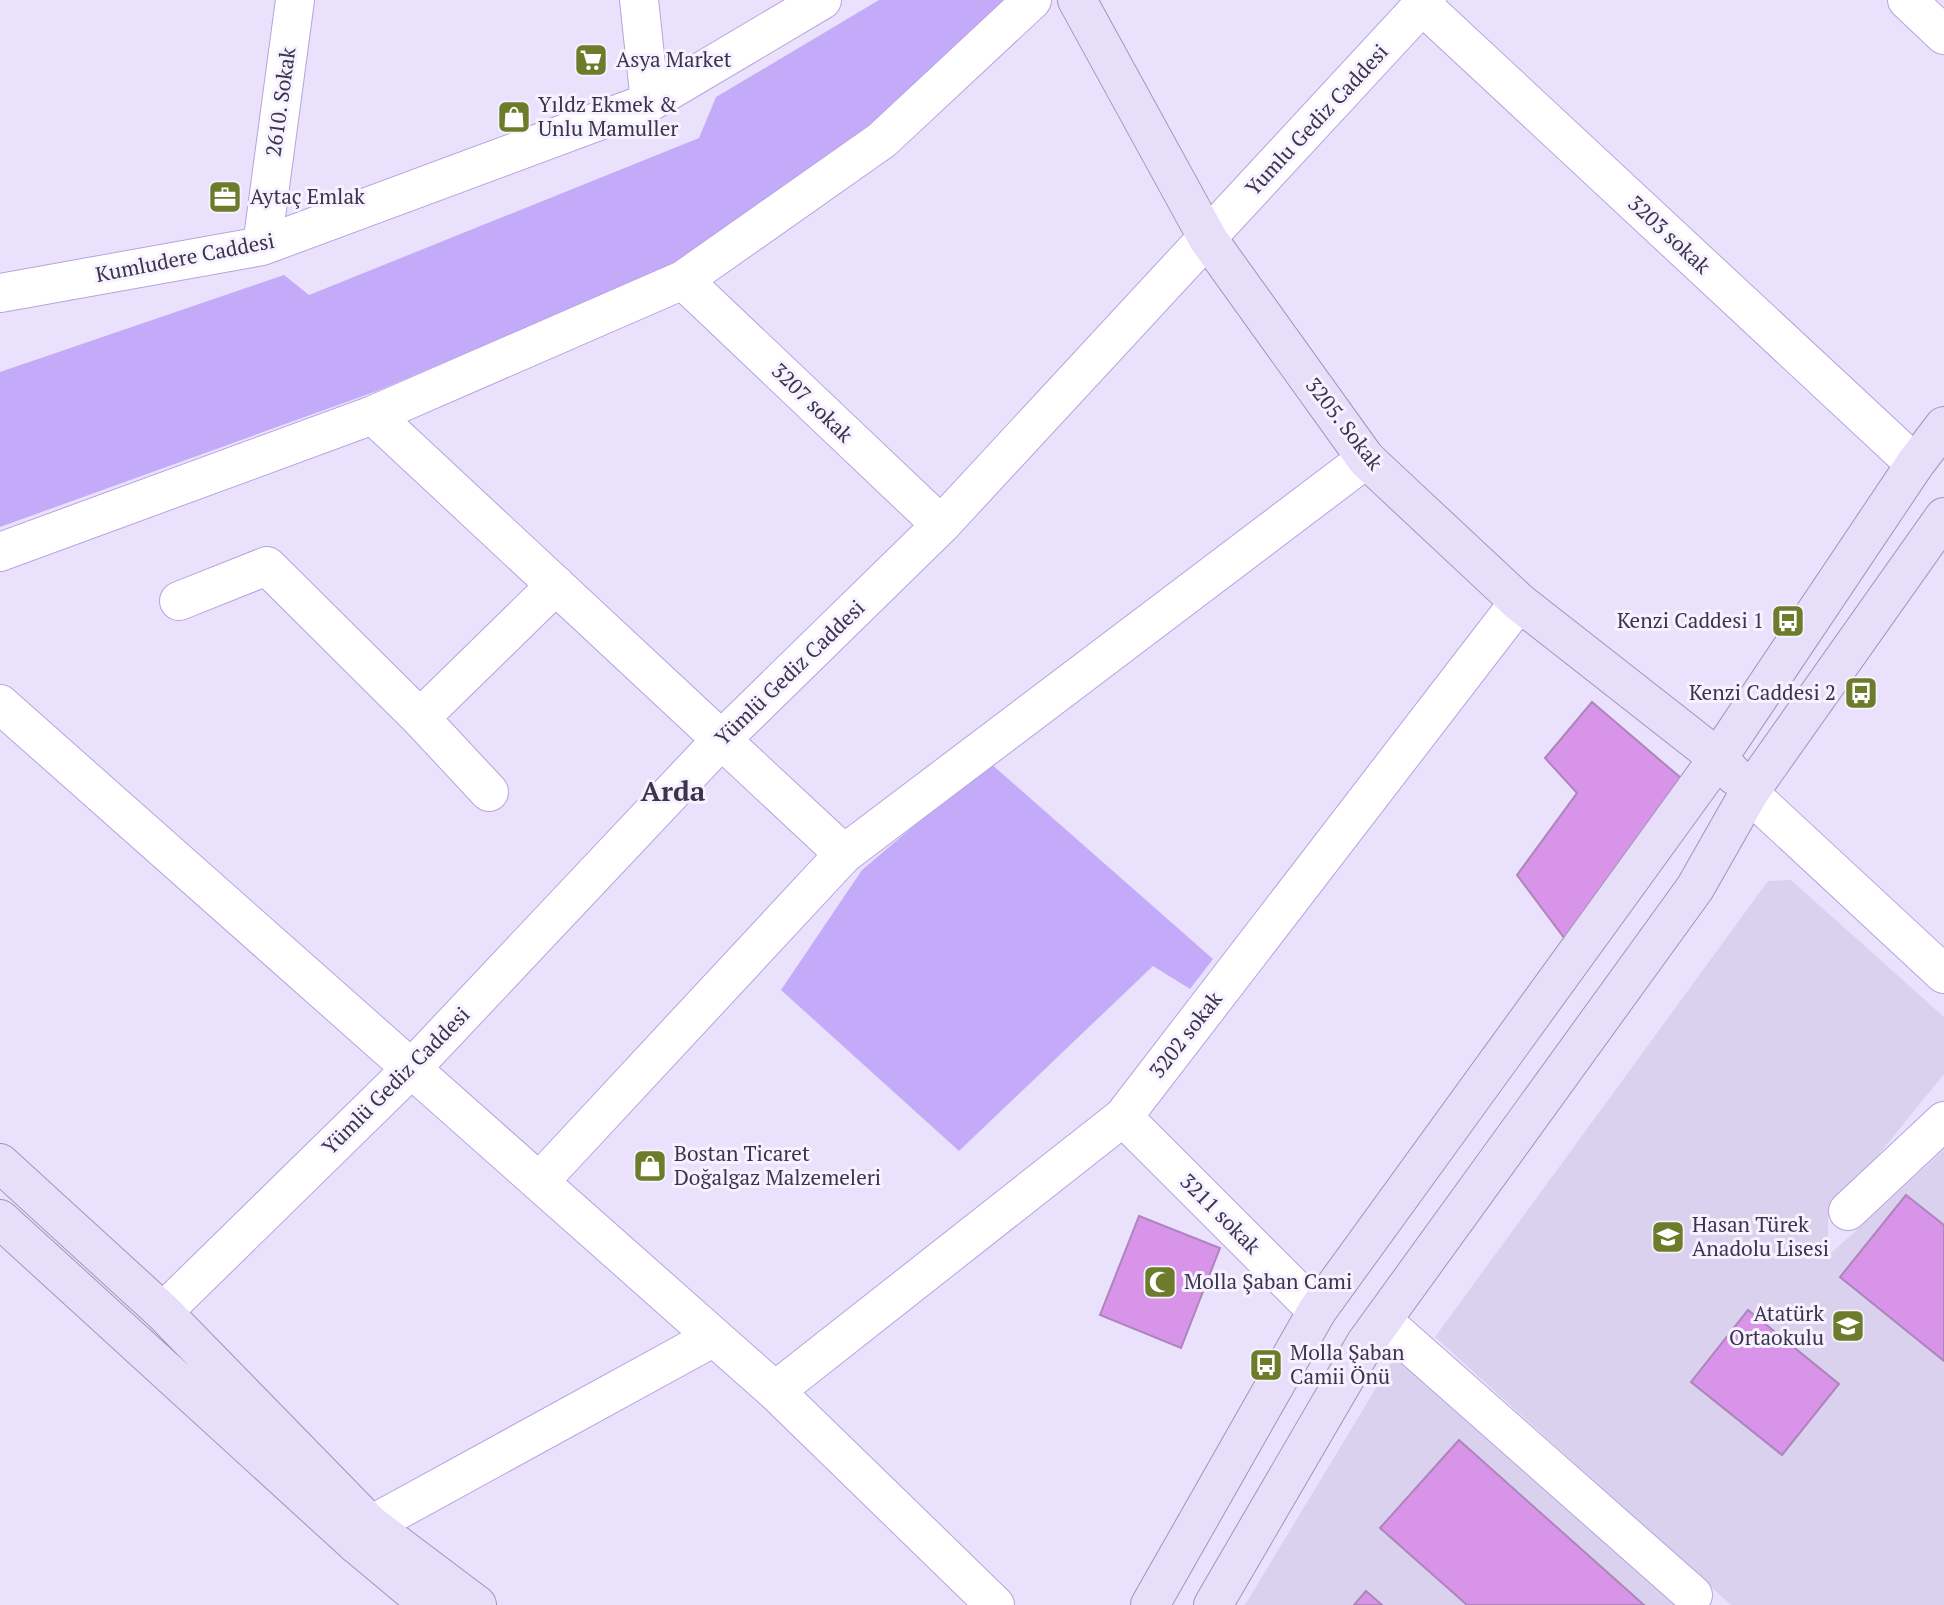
<svg xmlns="http://www.w3.org/2000/svg" width="1944" height="1605" font-family="'PT Serif',serif">
	<style>
		.built { fill: #d9d1ee }
		.green { fill: #c4abf9 }
		.building { fill: #d794e9; stroke: #ae85ba; stroke-width: 2 }
		.lines { fill: none; stroke-linecap: round; stroke-linejoin: round }
		.minor-casing { stroke: #b7a3e1; stroke-width: 40 }
		.major-casing { stroke: #a194bc; stroke-width: 40 }
		.minor { stroke: #fff; stroke-width: 38 }
		.major { stroke: #e7defa; stroke-width: 38 }
		.labels { text-anchor: middle; stroke-width: 6; stroke-linejoin: round; paint-order: stroke }
		.poi-label { font-size: 21px; fill: #3c344d; stroke: #f6f2ff; text-anchor: start }
		.street-label { font-size: 21px; fill: #3c344d; stroke: #f6f2ff }
		.district-label { font-size: 28px; font-weight: bold; fill: #3c344d; stroke: #f6f2ff }
	</style>
	<rect width="100%" height="100%" fill="#eae2fc"/>
	<path class="built" d="M1791 880 1944 1017V1074L1828 1217V1256L1944 1150V1605H1731L1435 1337 1768 881Z
		M1396 1355 1675 1605H1245Z"/>
	<path class="green" d="M879 0H1008L865 131 676 264 377 391 0 527V372L284 275 309 295 699 138 716 97Z
		M989 762 1213 959 1190 989 1153 966 959 1151 781 990 862 870Z"/>
	<path class="building" d="M1592 702 1688 784 1568 943 1517 875 1577 793 1545 758Z
		M1906 1195 1944 1225V1361L1840 1277Z
		M1139 1216 1220 1248 1181 1348 1100 1315Z
		M1748 1310 1839 1384 1782 1455 1691 1382Z
		M1459 1440 1644 1605H1467L1380 1528Z
		M1366 1591 1382 1605H1354Z"/>
	<g class="lines">
		<defs>
			<path id="minor" d="M639 0 650 102
				M1907 0 1944 35
				M1422 5 1915 464
				M262 246 295 0
				M683 280 941 525
				M0 293 262 246 650 102 822 0
				M373 415 844 854
				M0 552 373 415 683 280 882 140 1032 0
				M179 601 267 566 420 718 556 585
				M0 704 775 1391 995 1605
				M420 718 489 792
				M1749 793 1944 974
				M1123 1117 1317 1311
				M539 1182 844 854 1366 459
				M1848 1211 1944 1121
				M163 1312 411 1069 722 739 941 525 1427 0
				M1383 1321 1693 1595
				M775 1391 1123 1117 1519 602
				M356 1544 371 1525 714 1337"/>
			<path id="major" d="M1077 0 1208 239 1366 459 1519 602 1718 758 1735 776
				M0 1163 163 1312 371 1525 477 1605
				M0 1219 356 1544 429 1605
				M1150 1605 1317 1311 1718 758 1915 464 1944 426
				M1213 1605 1365 1344 1695 888 1749 793 1944 517"/>
		</defs>
		<use href="#minor" class="minor-casing"/>
		<use href="#major" class="major-casing"/>
		<use href="#minor" class="minor"/>
		<use href="#major" class="major"/>
	</g>
	<defs>
		<symbol id="supermarket-square" viewBox="-11 -11 22 22"><rect x="-9" y="-9" width="18" height="18" rx="4" fill="#6d7c2a" stroke="#f6f2ff"/><path d="M-6-5.5h2.5l.6 2H6L4.5 2H-2.5L-4.4-4H-6ZM-1.5 3.2a1.3 1.3 0 1 0 .1 0ZM3 3.2a1.3 1.3 0 1 0 .1 0Z" fill="#fff"/></symbol>
		<symbol id="shop-square" viewBox="-11 -11 22 22"><rect x="-9" y="-9" width="18" height="18" rx="4" fill="#6d7c2a" stroke="#f6f2ff"/><path d="M-5-2.5h2.3a2.7 3.5 0 0 1 5.4 0H5L5.5 6h-11ZM-1.5-2.5h3a1.5 2.3 0 0 0-3 0Z" fill="#fff"/></symbol>
		<symbol id="office-square" viewBox="-11 -11 22 22"><rect x="-9" y="-9" width="18" height="18" rx="4" fill="#6d7c2a" stroke="#f6f2ff"/><path d="M-6-3h4V-5.5h4V-3h4V5H-6ZM-1-4.5V-3h2v-1.5ZM-6 0V1H6V0Z" fill="#fff"/></symbol>
		<symbol id="bus-square" viewBox="-11 -11 22 22"><rect x="-9" y="-9" width="18" height="18" rx="4" fill="#6d7c2a" stroke="#f6f2ff"/><path d="M-5-6H5V4H4V6H2V4H-2V6H-4V4H-5ZM-3.5-4V0h7V-4ZM-3.5 1.2v1.5H-2V1.2ZM2 1.2v1.5H3.5V1.2Z" fill="#fff"/></symbol>
		<symbol id="school-square" viewBox="-11 -11 22 22"><rect x="-9" y="-9" width="18" height="18" rx="4" fill="#6d7c2a" stroke="#f6f2ff"/><path d="M0-5L7-2L0 1L-7-2ZM-4 1L0 2.5L4 1V4Q0 6-4 4Z" fill="#fff"/></symbol>
		<symbol id="mosque-square" viewBox="-11 -11 22 22"><rect x="-9" y="-9" width="18" height="18" rx="4" fill="#6d7c2a" stroke="#f6f2ff"/><path d="M3.5-4.9A6 6 0 1 0 3.5 4.9A5 5 0 1 1 3.5-4.9Z" fill="#fff"/></symbol>
	</defs>
	<g fill-rule="evenodd">
		<use href="#supermarket-square" x="572" y="41" width="38" height="38"/>
		<use href="#shop-square" x="495" y="98" width="38" height="38"/>
		<use href="#office-square" x="206" y="178" width="38" height="38"/>
		<use href="#bus-square" x="1769" y="602" width="38" height="38"/>
		<use href="#bus-square" x="1842" y="674" width="38" height="38"/>
		<use href="#shop-square" x="631" y="1147" width="38" height="38"/>
		<use href="#school-square" x="1649" y="1218" width="38" height="38"/>
		<use href="#mosque-square" x="1141" y="1263" width="38" height="38"/>
		<use href="#school-square" x="1829" y="1307" width="38" height="38"/>
		<use href="#bus-square" x="1247" y="1346" width="38" height="38"/>
	</g>
	<g class="labels">
		<g class="poi-label">
			<text x="616" y="67">Asya Market</text>
			<text x="538" y="112">Yıldz Ekmek &amp;<tspan x="538" dy="24">Unlu Mamuller</tspan></text>
			<text x="250" y="204">Aytaç Emlak</text>
			<text x="1764" y="628" text-anchor="end">Kenzi Caddesi 1</text>
			<text x="1836" y="700" text-anchor="end">Kenzi Caddesi 2</text>
			<text x="674" y="1161">Bostan Ticaret<tspan x="674" dy="24">Doğalgaz Malzemeleri</tspan></text>
			<text x="1692" y="1232">Hasan Türek<tspan x="1692" dy="24">Anadolu Lisesi</tspan></text>
			<text x="1184" y="1289">Molla Şaban Cami</text>
			<text x="1824" y="1321" text-anchor="end">Atatürk<tspan x="1824" dy="24">Ortaokulu</tspan></text>
			<text x="1290" y="1360">Molla Şaban<tspan x="1290" dy="24">Camii Önü</tspan></text>
		</g>
		<g class="street-label">
			<text transform="translate(281 102) rotate(-82)" y="7">2610. Sokak</text>
			<text transform="translate(1317 120) rotate(-47)" y="7">Yumlu Gediz Caddesi</text>
			<text transform="translate(1669 235) rotate(43)" y="7">3203 sokak</text>
			<text transform="translate(185 258) rotate(-11)" y="7">Kumludere Caddesi</text>
			<text transform="translate(812 403) rotate(44)" y="7">3207 sokak</text>
			<text transform="translate(1344 424) rotate(52)" y="7">3205. Sokak</text>
			<text transform="translate(790 673) rotate(-44)" y="7">Yümlü Gediz Caddesi</text>
			<text transform="translate(1186 1035) rotate(-52)" y="7">3202 sokak</text>
			<text transform="translate(396 1081) rotate(-45)" y="7">Yümlü Gediz Caddesi</text>
			<text transform="translate(1220 1214) rotate(45)" y="7">3211 sokak</text>
		</g>
		<g class="district-label">
			<text x="673" y="801">Arda</text>
		</g>
	</g>
</svg>
